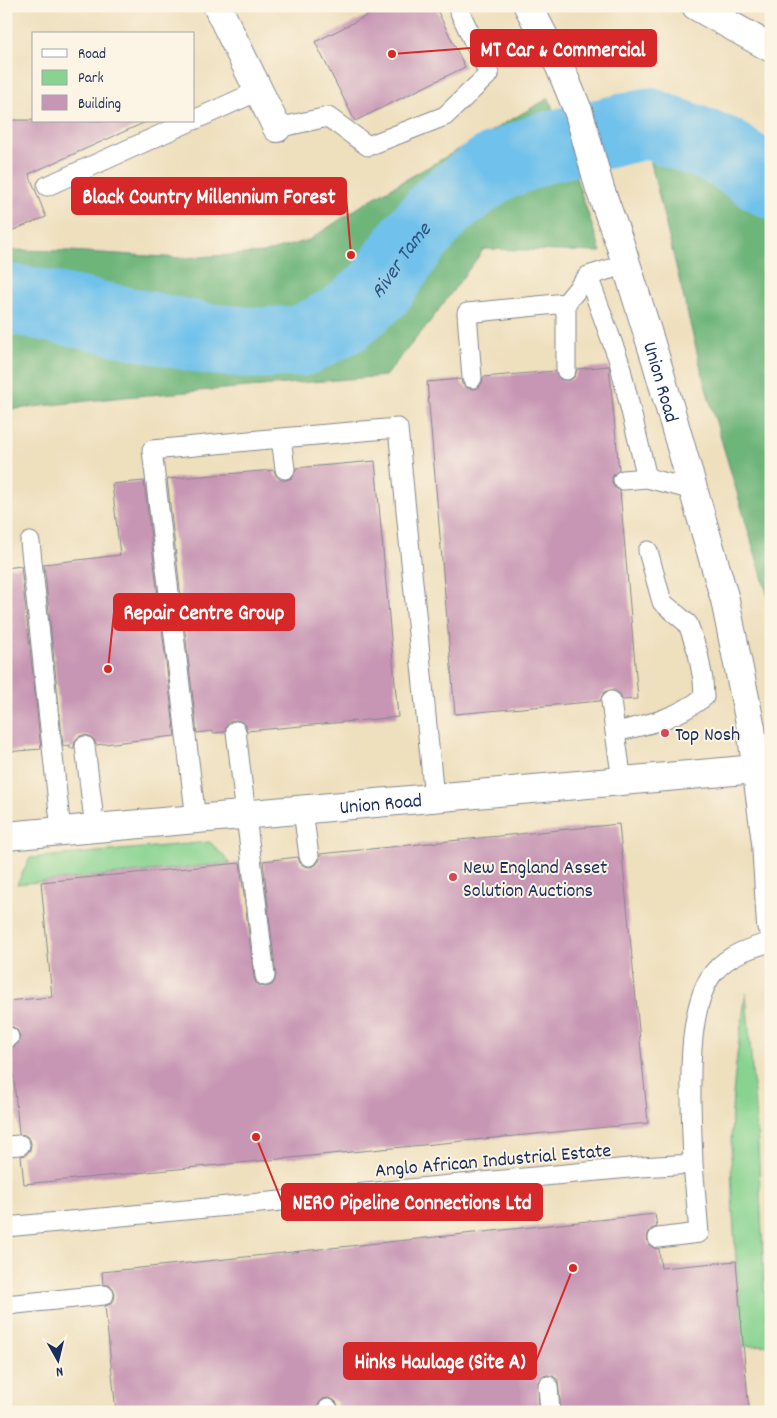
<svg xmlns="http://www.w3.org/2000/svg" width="777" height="1418" font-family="Dekko,sans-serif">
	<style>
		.green { fill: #88d390; stroke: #528177 }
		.forest { fill: #6eb57a; stroke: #44726c }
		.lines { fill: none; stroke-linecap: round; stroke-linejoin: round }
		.river { stroke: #6fc1eb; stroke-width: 71 }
		.building { fill: #c796b4 }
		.lane-casing { stroke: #84878e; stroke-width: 21 }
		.street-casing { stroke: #84878e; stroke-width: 30 }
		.lane { stroke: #fff; stroke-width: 19 }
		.street { stroke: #fff; stroke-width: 28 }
		.poi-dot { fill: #d1495b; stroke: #fcf5e5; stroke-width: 2 }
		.labels { text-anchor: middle; stroke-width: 4; stroke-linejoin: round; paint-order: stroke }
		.street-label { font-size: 20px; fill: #1b2f5e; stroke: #fcf5e5 }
		.poi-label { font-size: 20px; fill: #1b2f5e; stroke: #fcf5e5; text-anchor: start }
		.water-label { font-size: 21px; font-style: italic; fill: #305481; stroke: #fcf5e5 }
		.leader { fill: none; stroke: #d62828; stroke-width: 2 }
		.callout-dot { fill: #d62828; stroke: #fcf5e5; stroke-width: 2 }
		.callout { fill: #d62828; stroke: #d62828; stroke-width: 2 }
		.callout-label { font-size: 21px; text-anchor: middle; font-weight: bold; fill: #fff }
	</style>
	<rect width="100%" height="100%" fill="#fcf5e5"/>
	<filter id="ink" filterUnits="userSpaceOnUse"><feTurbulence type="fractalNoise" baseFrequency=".02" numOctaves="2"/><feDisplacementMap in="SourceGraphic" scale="10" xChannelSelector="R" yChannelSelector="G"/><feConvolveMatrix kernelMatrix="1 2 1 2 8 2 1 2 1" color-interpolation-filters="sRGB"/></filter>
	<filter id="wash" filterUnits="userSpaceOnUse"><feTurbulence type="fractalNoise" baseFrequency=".0096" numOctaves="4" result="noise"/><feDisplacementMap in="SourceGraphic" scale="20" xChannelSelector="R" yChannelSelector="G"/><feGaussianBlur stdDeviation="1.12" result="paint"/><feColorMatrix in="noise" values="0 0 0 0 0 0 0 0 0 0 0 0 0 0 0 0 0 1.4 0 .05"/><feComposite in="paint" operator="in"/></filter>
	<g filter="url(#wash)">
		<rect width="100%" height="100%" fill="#eedfbd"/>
		<path class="green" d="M210 842 230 863 17 884 30 858Z
			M746 993 758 1144 765 1303 770 1345 113 1377 740 1305C734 1241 729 1175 732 1111 734 1071 740 1032 746 993Z"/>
		<path class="forest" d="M549 98 601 252 484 249 428 324 385 376 124 397 6 410V250L70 251 180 258 263 253 309 240 370 200Z
			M642 118 722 151 771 183V607L705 385 653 172Z"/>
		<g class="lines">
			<path class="river" id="s1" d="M6 299 28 302 207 339 258 343 302 341 346 318 379 289 409 245 443 205 492 169 543 148 648 123 722 151 771 183"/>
		</g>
		<g id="blocks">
			<path class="building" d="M386 6H435L465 67 355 121 315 42Z
				M6 121 8 120 148 121 29 174 46 217 6 233Z
				M609 366 619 470 613 475 612 481 614 487 620 491 638 699 622 700 620 694 615 690H610L604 692 600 701 455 714 427 382 461 379 462 384 467 388 473 389 478 388 482 383 483 377 555 371 560 379 566 381 572 379 575 376 577 369Z
				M375 461 398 717 247 731 245 724 240 721 235 720 229 722 226 727 225 732 213 733 212 731 197 733 167 479 274 470 276 476 281 480H286L292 478 296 468Z
				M144 481 175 736 96 745 94 740 90 736 83 735 78 737 75 741 74 748H70V745L63 746 44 564 120 555 112 484Z
				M21 566 41 749 6 752V568Z
				M619 824 648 1123 24 1184 21 1156 26 1155 30 1150 31 1144 30 1139 25 1135 19 1134 11 1048 18 1043 20 1037 18 1031 15 1028 8 1026 6 1001 52 997 41 882 240 863 254 977 256 983 261 986 266 987 272 985 275 980 276 975 263 861 298 857 300 863 304 866 310 867 316 865 320 860V854Z
				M655 1214 657 1227 651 1229 648 1234 647 1239 649 1245 654 1248 659 1249 661 1268 736 1261 749 1412H561L558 1380 553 1376 548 1375 542 1376 538 1382 539 1412H339L337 1403 334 1400 328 1398 323 1399 319 1403 317 1412H116L105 1306 111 1304 114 1300 115 1294 113 1288 109 1285 103 1284 102 1272Z"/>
		</g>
	</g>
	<g filter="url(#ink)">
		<use href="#blocks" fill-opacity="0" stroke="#84878e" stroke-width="1"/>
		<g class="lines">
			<defs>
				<path id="lane" d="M194 120 258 91
					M277 128 328 117 368 146 445 116 489 74 457 6
					M47 186 191 121
					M588 276 626 264
					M566 370V303
					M472 378 467 313 566 303 588 276 619 361 647 478 694 490
					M281 438 398 428 434 798
					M623 480 647 478
					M30 542 61 831
					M611 701 615 732
					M236 731 265 976
					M85 746 95 829
					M622 781 615 732C650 724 675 719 704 697L703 680 698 653 688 624 662 602 648 551
					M303 811 309 856
					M196 820 152 450 281 438 285 469
					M6 1037H9
					M6 1146 20 1145
					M6 1227 640 1167 693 1164C692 1115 682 1011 714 972 729 954 750 948 771 942
					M658 1238 699 1233 693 1164
					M6 1305 104 1295
					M548 1386 550 1412
					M328 1409V1412"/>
				<g id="street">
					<path d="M217 6 277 128"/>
					<path id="s2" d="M528 6 560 67 579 113 600 189 620 244 656 360 725 600 751 728 766 842 771 925"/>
					<path d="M696 6 771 48"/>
					<path id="s3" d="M6 836 756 769"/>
				</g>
			</defs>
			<use href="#lane" class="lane-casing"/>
			<use href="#street" class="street-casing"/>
			<use href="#lane" class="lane"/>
			<use href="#street" class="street"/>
		</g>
	</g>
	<g class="poi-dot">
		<circle cx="665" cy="733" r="5"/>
		<circle cx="453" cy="877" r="5"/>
	</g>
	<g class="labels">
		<g class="street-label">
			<text dy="7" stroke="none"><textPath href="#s2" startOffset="400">Union Road</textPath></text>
			<text dy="7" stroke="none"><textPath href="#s3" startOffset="376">Union Road</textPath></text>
			<text transform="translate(493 1159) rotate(-5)" y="7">Anglo African Industrial Estate</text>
		</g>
		<g class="poi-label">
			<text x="675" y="740">Top Nosh</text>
			<text x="463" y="873">New England Asset<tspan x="463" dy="23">Solution Auctions</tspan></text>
		</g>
		<g class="water-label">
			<text dy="7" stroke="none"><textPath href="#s1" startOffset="430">River Tame</textPath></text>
		</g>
	</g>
	<path class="leader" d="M392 54L471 48M351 255L346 196M108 669L114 612M256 1137L282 1202M573 1268L536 1361"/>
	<g class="callout-dot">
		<circle cx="392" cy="54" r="5"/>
		<circle cx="351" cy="255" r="5"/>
		<circle cx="108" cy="669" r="5"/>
		<circle cx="256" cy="1137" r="5"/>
		<circle cx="573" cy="1268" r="5"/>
	</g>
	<g class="callout">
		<rect x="471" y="30" width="185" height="36" rx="5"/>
		<rect x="72" y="178" width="274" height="36" rx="5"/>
		<rect x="114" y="594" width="180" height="36" rx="5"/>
		<rect x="282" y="1184" width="260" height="36" rx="5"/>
		<rect x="344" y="1343" width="192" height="36" rx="5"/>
	</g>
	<g class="callout-label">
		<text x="563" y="56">MT Car &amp; Commercial</text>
		<text x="209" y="203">Black Country Millennium Forest</text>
		<text x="204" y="619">Repair Centre Group</text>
		<text x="412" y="1209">NERO Pipeline Connections Ltd</text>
		<text x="440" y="1368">Hinks Haulage (Site A)</text>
	</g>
	<rect width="777" height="1418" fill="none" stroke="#fcf5e5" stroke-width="25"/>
	<rect x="32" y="32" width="162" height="90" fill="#fcf5e5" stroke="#a2a6af"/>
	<rect x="42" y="49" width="25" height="8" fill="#ffffff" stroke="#a2a6af"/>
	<text x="78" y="58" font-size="15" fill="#1b2f5e">Road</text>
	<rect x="42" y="70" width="25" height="15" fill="#88d390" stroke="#a2a6af"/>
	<text x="78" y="82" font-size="15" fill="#1b2f5e">Park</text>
	<rect x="42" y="95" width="25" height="15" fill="#c796b4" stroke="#a2a6af"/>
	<text x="78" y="108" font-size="15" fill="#1b2f5e">Building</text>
	<g transform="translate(58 1360) rotate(172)" stroke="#fcf5e5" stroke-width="4" paint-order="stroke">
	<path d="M0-4L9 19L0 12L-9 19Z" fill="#1b2f5e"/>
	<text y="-8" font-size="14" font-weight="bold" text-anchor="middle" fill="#1b2f5e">N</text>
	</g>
</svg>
